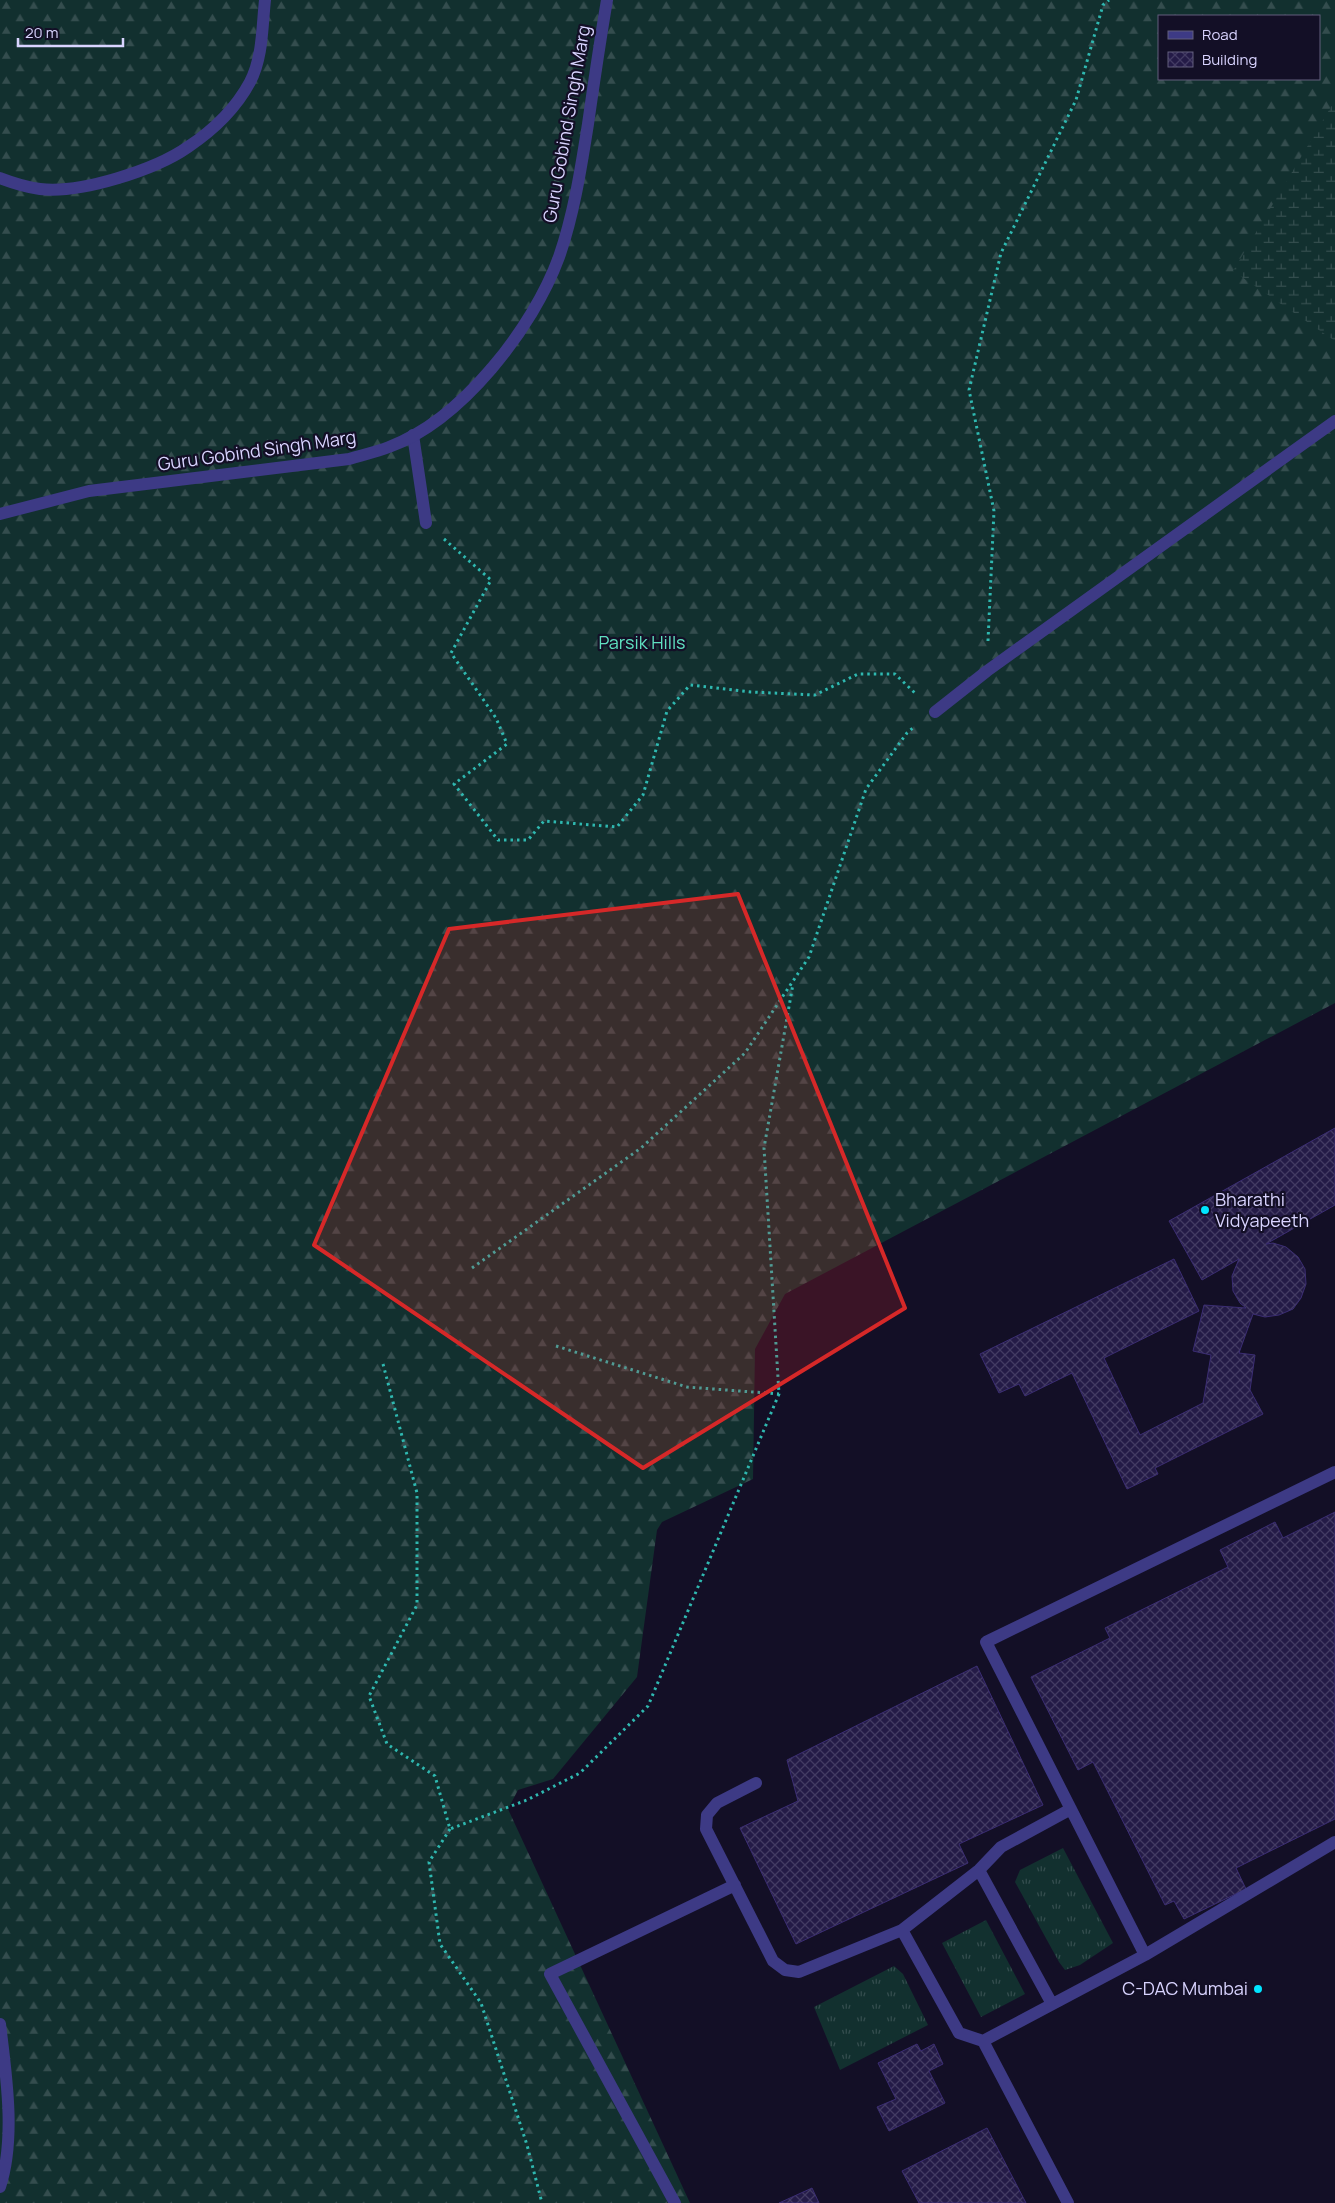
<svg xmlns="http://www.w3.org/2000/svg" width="1335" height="2203" font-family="Manrope,sans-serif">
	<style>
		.grass { fill: url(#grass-tufts) }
		.forest { fill: url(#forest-firs); fill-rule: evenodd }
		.wetland { fill: url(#wetland-marsh) }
		.building { fill: url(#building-cross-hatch); stroke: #3b2d73 }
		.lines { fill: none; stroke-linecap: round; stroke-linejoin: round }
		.path { stroke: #2fb8b0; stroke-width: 3; stroke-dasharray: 2.5 4; stroke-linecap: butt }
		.service { stroke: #3d3a85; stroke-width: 12 }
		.minor { stroke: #3d3a85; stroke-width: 12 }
		.tertiary { stroke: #3d3a85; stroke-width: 12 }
		.marked { fill: #d62828; fill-opacity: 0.2; stroke: #d62828; stroke-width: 4; stroke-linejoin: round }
		.poi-dot { fill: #00e5ff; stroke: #130f26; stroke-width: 2 }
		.labels { text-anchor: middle; stroke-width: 4.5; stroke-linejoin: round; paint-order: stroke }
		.street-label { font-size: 18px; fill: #d9d4ff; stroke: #130f26 }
		.park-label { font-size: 18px; fill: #5fe0c0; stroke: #130f26 }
		.poi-label { font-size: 18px; fill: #d9d4ff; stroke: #130f26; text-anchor: start }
	</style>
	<defs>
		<pattern id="grass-tufts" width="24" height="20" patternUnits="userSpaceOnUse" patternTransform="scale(1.25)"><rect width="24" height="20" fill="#12302f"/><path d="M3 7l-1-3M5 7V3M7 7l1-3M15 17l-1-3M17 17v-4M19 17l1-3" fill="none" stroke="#344d4e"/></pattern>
		<pattern id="forest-firs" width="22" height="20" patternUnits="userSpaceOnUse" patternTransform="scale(1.25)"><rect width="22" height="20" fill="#12302f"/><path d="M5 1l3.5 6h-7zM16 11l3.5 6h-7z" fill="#344d4e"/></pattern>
		<pattern id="wetland-marsh" width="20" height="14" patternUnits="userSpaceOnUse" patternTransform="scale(1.25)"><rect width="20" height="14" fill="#12302f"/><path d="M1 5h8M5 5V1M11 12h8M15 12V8" fill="none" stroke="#344d4e"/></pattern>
		<pattern id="building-cross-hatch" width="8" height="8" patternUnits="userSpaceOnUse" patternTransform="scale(1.25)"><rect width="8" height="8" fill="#241b47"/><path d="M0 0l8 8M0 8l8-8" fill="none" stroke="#433b63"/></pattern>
	</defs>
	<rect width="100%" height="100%" fill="#130f26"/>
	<path class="grass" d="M1063 1848 1113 1943 1080 1965 1065 1970 1059 1962 1015 1882 1020 1870Z
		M986 1920 1025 1994 981 2017 942 1943Z
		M894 1966 903 1974 928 2025 840 2070 814 2007Z"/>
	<path class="forest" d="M0 0H1335V1003L785 1294 755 1349 753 1479 662 1522 657 1530 637 1677 553 1779 518 1790 508 1809 690 2203H0ZM1159 16H1319V79H1159Z"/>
	<path class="wetland" d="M1335 100V341L1233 271Z"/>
	<path class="building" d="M1335 1128V1205L1266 1244 1273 1243 1286 1247 1298 1257 1305 1269 1306 1284 1301 1298 1293 1309 1279 1315 1265 1317 1253 1314 1239 1353 1255 1355 1250 1390 1263 1414 1155 1468 1158 1474 1127 1489 1072 1373 1025 1396 1019 1384 999 1393 980 1354 1174 1259 1199 1311 1104 1358 1140 1435 1203 1403 1211 1355 1193 1351 1204 1305 1246 1308 1240 1303 1233 1291 1232 1276 1239 1259 1202 1280 1169 1221Z
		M1335 1512V1819L1236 1868 1246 1889 1184 1919 1174 1901 1165 1905 1093 1762 1078 1770 1031 1677 1110 1638 1105 1628 1228 1567 1220 1550 1275 1522 1283 1538Z
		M977 1666 1043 1805 959 1844 968 1863 796 1944 740 1828 798 1801 787 1760Z
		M917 2044 921 2051 934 2044 943 2064 929 2071 945 2103 889 2131 877 2107 896 2099 878 2063Z
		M987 2128 1026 2203H919L902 2171Z
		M812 2188 819 2203H779Z"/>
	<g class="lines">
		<path class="path" d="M444 539 491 580 451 653 496 718 507 744 454 784 498 840H528L544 821 617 827 643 795 667 711 690 685 751 692 815 695 858 674H895L917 695
			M988 641 994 511 969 390 1001 253 1076 100 1103 5 1109 0
			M472 1268 641 1148 745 1053 809 957 866 789 907 733 915 726
			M556 1346 687 1387 779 1394
			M383 1364 417 1493V1605L369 1696 387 1744 435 1776 450 1829 527 1800 580 1773 648 1706 779 1394 764 1148 793 984
			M450 1829 429 1862 440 1944 481 2003 527 2145 542 2203"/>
		<path class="service" d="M413 435 426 523
			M756 1783 717 1803 707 1815 706 1829 773 1961 785 1970 799 1972 902 1930 979 1870 1001 1847 1071 1809
			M979 1870 1052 2004
			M902 1930 959 2033 983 2041 1068 2203
			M1145 1955 986 1642 1335 1472
			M983 2041 1145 1955 1335 1842
			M675 2203 550 1974 735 1885"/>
		<path class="minor" d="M935 712 987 671 1335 421"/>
		<path class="tertiary" d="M0 178C13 183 26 187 40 189 80 194 155 170 188 147 212 131 236 108 250 82 263 57 262 27 265 0
			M0 514 89 491 349 459C362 455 376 452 389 447 462 420 533 328 559 257 574 214 581 168 588 124 594 82 600 41 607 0
			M0 2024C6 2074 16 2138 0 2187"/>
	</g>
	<path class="marked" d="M738 894 905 1308 643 1468 314 1245 449 929Z"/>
	<g class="poi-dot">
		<circle cx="1205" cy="1210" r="5"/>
		<circle cx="1258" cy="1989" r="5"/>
	</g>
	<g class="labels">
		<g class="street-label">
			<text transform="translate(567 124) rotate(-80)" y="6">Guru Gobind Singh Marg</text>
			<text transform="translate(257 451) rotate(-8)" y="6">Guru Gobind Singh Marg</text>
		</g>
		<g class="park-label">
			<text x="642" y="649">Parsik Hills</text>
		</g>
		<g class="poi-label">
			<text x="1215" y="1206">Bharathi<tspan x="1215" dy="21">Vidyapeeth</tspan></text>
			<text x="1248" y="1995" text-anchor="end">C-DAC Mumbai</text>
		</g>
	</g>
	<rect x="1158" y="15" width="162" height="65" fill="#130f26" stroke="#625e7d"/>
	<rect x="1168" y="31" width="25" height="8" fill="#3d3a85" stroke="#625e7d"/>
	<text x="1202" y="40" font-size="15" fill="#d9d4ff">Road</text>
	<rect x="1168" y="52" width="25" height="15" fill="url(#building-cross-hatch)" stroke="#625e7d"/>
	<text x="1202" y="65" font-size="15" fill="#d9d4ff">Building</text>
	<path d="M18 38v8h105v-8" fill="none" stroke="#d9d4ff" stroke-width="2.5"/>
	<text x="25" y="38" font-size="15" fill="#d9d4ff" stroke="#130f26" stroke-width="4" paint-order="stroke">20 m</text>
</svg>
